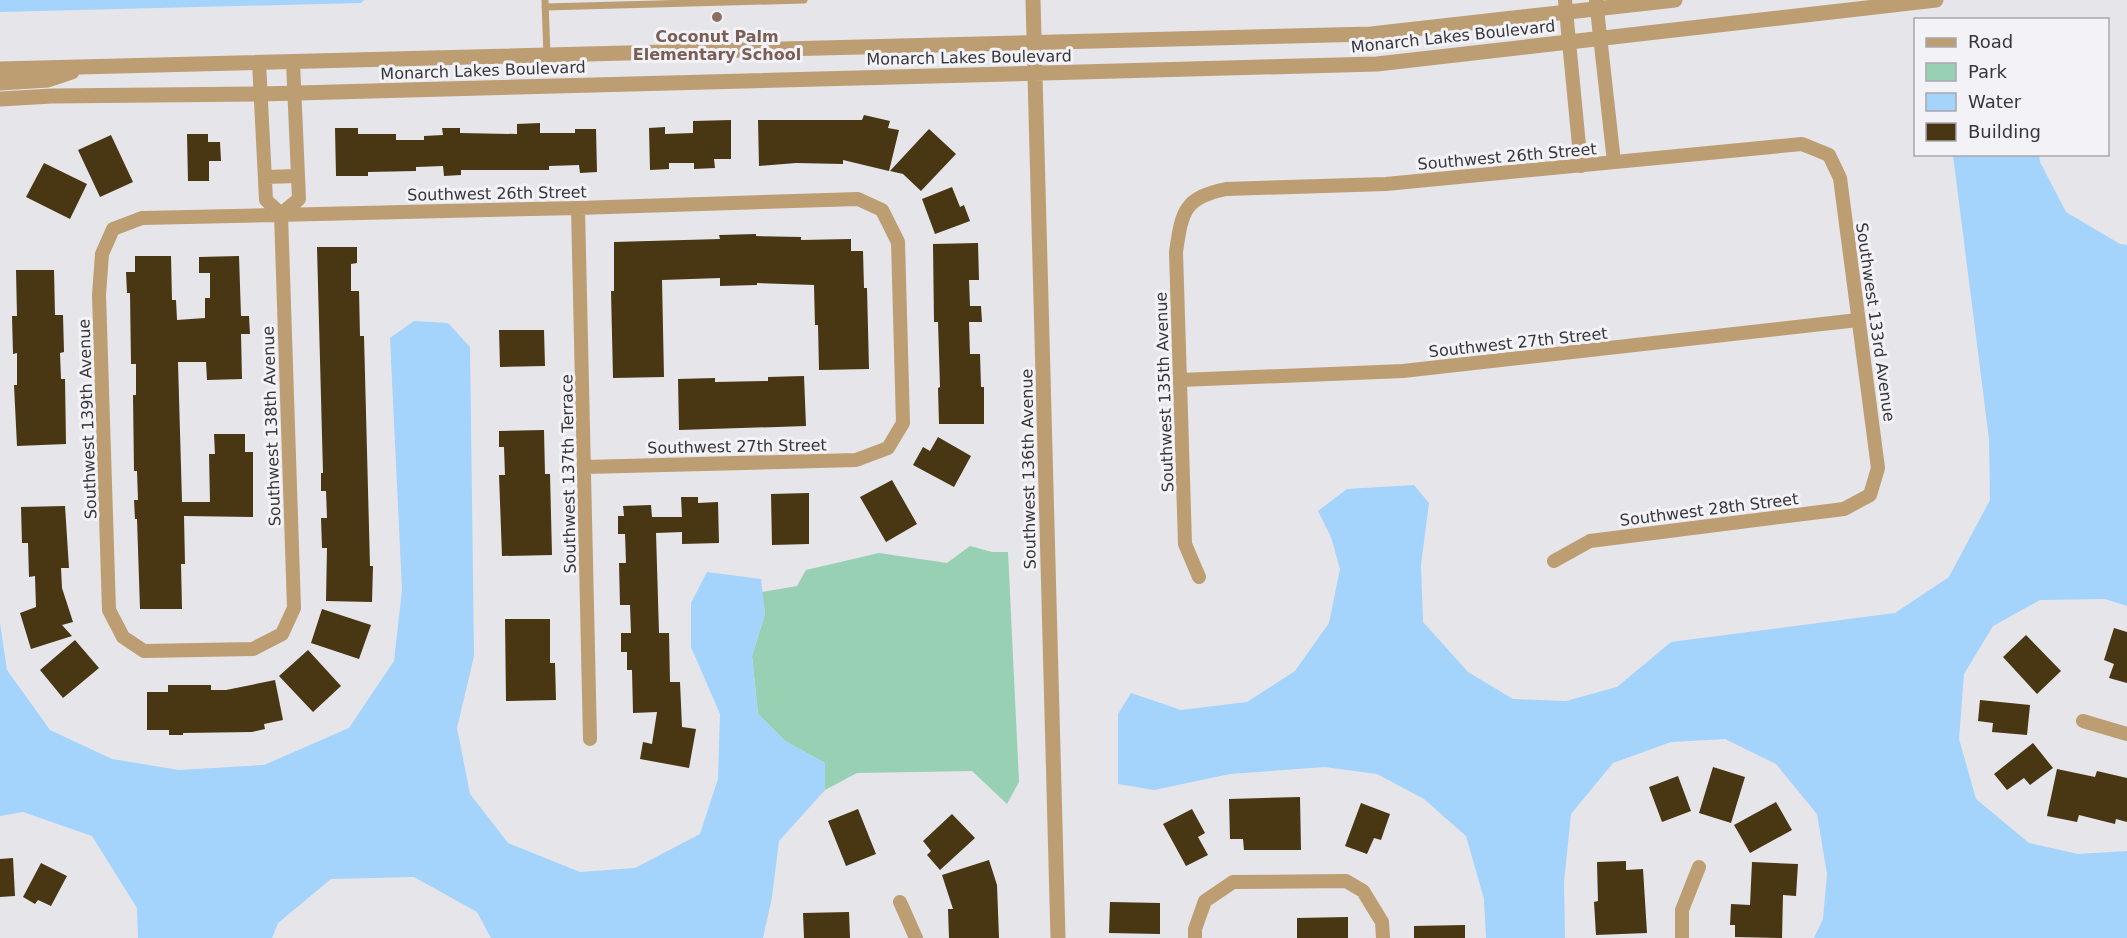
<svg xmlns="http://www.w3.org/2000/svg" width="2127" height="938" font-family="'DejaVu Sans',sans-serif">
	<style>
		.green { fill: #98d0b4 }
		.water { fill: #a4d3fc }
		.building { fill: #493613 }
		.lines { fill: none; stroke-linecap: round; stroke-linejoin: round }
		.service { stroke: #bd9d72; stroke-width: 7 }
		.minor { stroke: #bd9d72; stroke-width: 14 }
		.tertiary { stroke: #bd9d72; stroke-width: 15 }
		.education-dot { fill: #8d6e63; stroke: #f3f2f7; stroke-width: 2 }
		.labels { text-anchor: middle; stroke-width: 6; stroke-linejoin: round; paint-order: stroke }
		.education-label { font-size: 16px; font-weight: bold; fill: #785e54; stroke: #f3f2f7 }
		.street-label { font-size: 16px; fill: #373739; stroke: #f3f2f7 }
	</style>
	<rect width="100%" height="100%" fill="#e5e5ea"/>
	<path class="green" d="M970 546 992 552H1008L1019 782 1007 804 972 771 857 773 825 790V763L785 741 758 714 752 656 765 614 762 592 797 586 806 570 879 553 947 563Z"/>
	<path class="water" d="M0 0H364L361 3 0 12Z
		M1953 155H2039L2040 162 2066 212 2120 244 2127 245V606L2105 599 2040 600 1993 626 1964 674 1959 739 1976 799 2029 843 2078 854 2127 851V938H1814L1823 919 1827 874 1817 814 1776 764 1725 739 1671 742 1613 763 1571 814 1564 882 1565 938H1486L1484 899 1466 836 1424 799 1377 774 1325 767 1230 774 1154 790 1118 784V714L1131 693 1181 710 1247 702 1295 671 1329 623 1340 569 1331 537 1318 511 1347 489 1414 485 1429 503 1421 565 1423 622 1468 672 1513 699 1566 701 1617 687 1671 642 1895 613 1949 577 1990 500 1989 439Z
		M414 321 448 323 470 347 474 656 457 728 470 794 508 843 580 872 635 868 700 834 718 779 720 714 691 647V603L707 572 761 579 765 614 752 656 758 714 785 741 825 763V790L779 841 772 897 763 938H491L477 912 414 877 331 879 278 923 272 938H138L137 908 92 836 23 812 0 816V623L7 670 50 730 112 759 179 770 264 765 349 728 394 661 402 590 390 338Z"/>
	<path class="building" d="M864 115 890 121 888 128 899 130 889 171 843 160V164L796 163 759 166 758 120H862Z
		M731 120V159H714L715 168 694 169V163H669V169L650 170 649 128 665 127V134L693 133V121Z
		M540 123V133H575V129H596L597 172 580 173 579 165 549 166V170H461V175L444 176 443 166 416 167V171L368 172V176H336L335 128H358V134H396V140H424V136L443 135 442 128H460V133L517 134V124Z
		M929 129 956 154 921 191 903 174 890 171Z
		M187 134H208V142H220L221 161H209V181H188Z
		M111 135 133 182 100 197 78 150Z
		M44 163 87 184 70 219 26 197Z
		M952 187 960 207 964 205 970 221 935 234 922 199Z
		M756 234V236L801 237V240L851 239V251H863L864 288H867L869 369 819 370 818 325H815L814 285 757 283V285L720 286V278L662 280 664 377 613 378 611 291H614V242L720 239 719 235Z
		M978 243 979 280H969L970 306H981L982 322H969L970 354H980L981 387H984V424H939L938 388 940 387 938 322H934L933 244Z
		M317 247H357V263L351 264V291H359L360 336H364L370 566H373L372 602 326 601 327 548H322L321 518H327L326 491H321V473H323Z
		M135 256H171L172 300H176L177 320 205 318V298H210V273H199V257L239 256 241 316H249L250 334H241L242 379 207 380 206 362H178L182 502H210L209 454H215L214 434H245V452H253V517L184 516 185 564H181L182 609H140L137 519H135L134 500H138L137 471H134L133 395H136V364H131L130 293H127L126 272H135Z
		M16 270H54L55 315H63L64 352 60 353 61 379H65L66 444 17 446 14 385H17V353L13 354 12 316H17Z
		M499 330H544L545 366 500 367Z
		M804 376 806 426 679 430 678 379 715 378V382L768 381V377Z
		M544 430 545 474H550L552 555 502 556 499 475H505L504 447H499V431Z
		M938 437 971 456 954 487 913 465 923 447 930 451Z
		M892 480 917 524 886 542 860 497Z
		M809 493V544L772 545 771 494Z
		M681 497H698V503L718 502 719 543 682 544V532L656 533 659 633H669L670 682H680L682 727 696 729 689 768 640 759 643 742 652 744 657 712 633 713 632 670H627V652H621V633H631L630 605H620L619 563H626L625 534H618V516H624L623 506 651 505 652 517H682Z
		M65 506 69 568H61L62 588 73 622 62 625 72 636 31 649 20 613 36 607 35 576 29 577 28 543H22L21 507Z
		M322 609 371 625 359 659 311 643Z
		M505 619H550V663H555L556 700 506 701Z
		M2114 628 2127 632V683L2109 678 2114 664 2104 660Z
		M2026 635 2061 671 2037 694 2003 657Z
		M75 640 99 668 63 698 40 670Z
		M308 650 341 686 313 712 279 676Z
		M275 680 283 720 264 724 265 729 252 732 183 733V735H169V730H147V692H168V685H211V690H226Z
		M1980 700 2030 705 2027 735 1992 732 1993 723 1978 721Z
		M2033 743 2053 768 2030 785 2024 778 2007 790 1994 774Z
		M1713 767 1745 777 1731 823 1699 813Z
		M2057 769 2095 777 2097 771 2127 778V822L2116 819 2115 824 2079 815 2077 822 2047 816Z
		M1678 776 1691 811 1662 822 1649 787Z
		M1300 797 1301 850H1244L1243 839H1230L1229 799Z
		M1776 802 1792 830 1750 853 1734 825Z
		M1361 803 1390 814 1381 840 1374 838 1367 854 1345 846Z
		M858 809 876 854 846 866 828 821Z
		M1192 809 1205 833 1198 837 1208 855 1186 866 1163 824Z
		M952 814 975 838 940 870 927 855 931 851 923 841Z
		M13 858 15 896 0 897V859Z
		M989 860 997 885 999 938H949L948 909H953L942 875Z
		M1626 861V870L1643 869 1647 933 1596 935 1594 902 1598 901 1597 862Z
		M1752 862 1798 864 1796 896 1783 895 1782 938 1735 937V925H1730L1731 904 1750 905Z
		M41 863 67 876 51 906 38 900 35 904 23 897Z
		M1110 902 1160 903V934L1109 933Z
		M849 912 850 938H804L803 913Z
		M1348 917V938H1297V918Z
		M1465 925V938H1414V926Z"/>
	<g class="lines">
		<path class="service" d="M545 0 547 56
			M545 7 804 0"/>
		<path class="minor" d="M1565 0 1581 166
			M1596 0 1614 162
			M259 62 266 200 281 214 294 608 282 634 253 649 144 651 123 637 109 610 99 295 102 254 113 229 142 218 578 208 858 199 882 210 898 242 903 423 888 448 856 460 585 467
			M265 177 298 176
			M578 208 590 739
			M281 214 299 199 293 62
			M1181 380 1403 371 1858 320
			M1199 577 1185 544 1176 252C1182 212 1183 198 1226 189L1386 184 1802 144 1829 155 1840 178 1878 468 1870 495 1844 509 1590 541 1554 561
			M2083 721 2127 734
			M900 902 916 938
			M1195 938V929L1205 901 1233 882 1346 881 1363 891 1382 922 1383 938
			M1682 938V910L1699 867"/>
		<path class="tertiary" d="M1033 0 1058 938
			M0 69 1371 34 1675 0
			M0 83 48 80 72 72
			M0 99 52 96 261 94 1377 64 1936 0"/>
	</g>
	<circle class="education-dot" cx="717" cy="17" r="6"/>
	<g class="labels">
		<g class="education-label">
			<text x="717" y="42">Coconut Palm<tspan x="717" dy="18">Elementary School</tspan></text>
		</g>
		<g class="street-label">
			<text transform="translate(1453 36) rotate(-6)" y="6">Monarch Lakes Boulevard</text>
			<text transform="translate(969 57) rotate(-1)" y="6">Monarch Lakes Boulevard</text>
			<text transform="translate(483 70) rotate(-2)" y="6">Monarch Lakes Boulevard</text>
			<text transform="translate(1507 156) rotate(-5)" y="6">Southwest 26th Street</text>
			<text transform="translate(497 193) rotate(-1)" y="6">Southwest 26th Street</text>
			<text transform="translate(1876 322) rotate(82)" y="6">Southwest 133rd Avenue</text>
			<text transform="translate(1518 342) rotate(-6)" y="6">Southwest 27th Street</text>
			<text transform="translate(1164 392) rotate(-92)" y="6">Southwest 135th Avenue</text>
			<text transform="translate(87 419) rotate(-92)" y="6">Southwest 139th Avenue</text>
			<text transform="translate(271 426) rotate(-92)" y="6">Southwest 138th Avenue</text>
			<text transform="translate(737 446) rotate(-1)" y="6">Southwest 27th Street</text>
			<text transform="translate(1028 469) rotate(-91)" y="6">Southwest 136th Avenue</text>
			<text transform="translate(568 474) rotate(-91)" y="6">Southwest 137th Terrace</text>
			<text transform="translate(1709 509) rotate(-7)" y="6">Southwest 28th Street</text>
		</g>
	</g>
	<rect x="1914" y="18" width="195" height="138" fill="#f3f2f7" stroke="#a8a7ab" stroke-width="1.5"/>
	<rect x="1926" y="38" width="30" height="9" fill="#bd9d72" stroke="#a8a7ab" stroke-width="1.5"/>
	<text x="1968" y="48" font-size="18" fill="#373739">Road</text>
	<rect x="1926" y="63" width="30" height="18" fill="#98d0b4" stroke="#a8a7ab" stroke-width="1.5"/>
	<text x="1968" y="78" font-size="18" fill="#373739">Park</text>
	<rect x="1926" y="93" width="30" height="18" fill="#a4d3fc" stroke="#a8a7ab" stroke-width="1.5"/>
	<text x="1968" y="108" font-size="18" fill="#373739">Water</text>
	<rect x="1926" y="123" width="30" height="18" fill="#493613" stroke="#a8a7ab" stroke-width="1.5"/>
	<text x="1968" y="138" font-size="18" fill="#373739">Building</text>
</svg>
